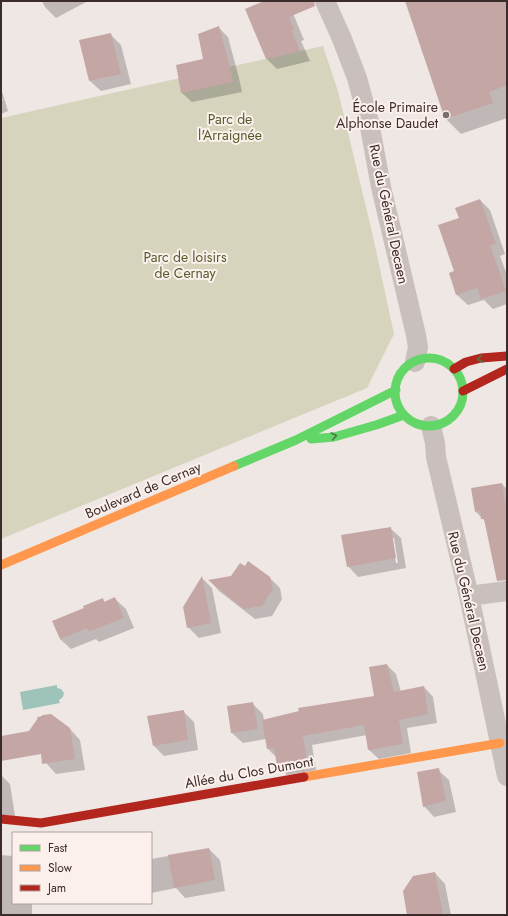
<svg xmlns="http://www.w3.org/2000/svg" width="508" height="916" font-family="Jost,sans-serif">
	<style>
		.green { fill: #d6d4bd }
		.water { fill: #9ec3ba }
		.shadow { fill: #0003; fill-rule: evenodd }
		.building { fill: #c4a6a5 }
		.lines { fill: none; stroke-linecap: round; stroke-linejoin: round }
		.street { stroke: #c9bfbc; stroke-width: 20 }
		.fast { stroke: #63d668; stroke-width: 9 }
		.slow { stroke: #ff974d; stroke-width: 9 }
		.jam { stroke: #b3261e; stroke-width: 9 }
		.oneway { stroke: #4d7846 }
		.poi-dot { fill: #7a6d6b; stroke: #fbf0ec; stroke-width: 1.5 }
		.labels { text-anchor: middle; stroke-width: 4; stroke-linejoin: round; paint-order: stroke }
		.poi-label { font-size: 14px; fill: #3b2b2a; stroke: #fbf0ec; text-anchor: end }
		.park-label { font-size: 14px; fill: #555b2b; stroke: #fbf0ec }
		.street-label { font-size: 14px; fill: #3b2b2a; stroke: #fbf0ec }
	</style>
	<rect width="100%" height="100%" fill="#efe7e4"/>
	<path class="green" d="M323 46 338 91 372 232 394 334 367 388 1 539V118Z"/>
	<path class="water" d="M57 685V688L61 689 64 693 63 697 59 700 60 703 23 710 20 692Z"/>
	<path class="shadow" d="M42 1H88L56 18 45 7Z
		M267 1H285L290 6 304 40 301 41 310 61 277 69 266 58Z
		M406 1H504L507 11V118L461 134 446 119Z
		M218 27 228 37 239 78 242 92 192 102 182 93 204 60Z
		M110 34 121 45 131 84 101 91 90 81Z
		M1 88 8 111 1 114V101L3 100V99H1Z
		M480 200 490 210 505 254 500 256 507 275V304L493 309 484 300 468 305 457 295 456 272Z
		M502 484 507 489V568L485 521 476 512Z
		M390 528 401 538 406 568 358 577 348 566ZM392 538H394L398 563H396Z
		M232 577 270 578 280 588 282 599 272 616 255 619 219 591 210 581Z
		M202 578 212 588 221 633 199 638 188 627Z
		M102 599 105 602 115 599 126 609 134 628 99 642 96 639 71 649 60 639 85 609Z
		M387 665 396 674 401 692 424 687 433 697 437 723 407 728 411 753 379 759 369 750 367 735 312 745 316 770 287 775 278 766 276 757 268 749 266 739 243 743 232 733 228 707 252 703 263 714 264 721 375 697Z
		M183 711 194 722 198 750 164 756 154 746Z
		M50 715 70 729 80 740 85 770 56 774 46 763 37 717Z
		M438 770 449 780 456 812 434 817 424 806Z
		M1 775 10 784 15 816 1 815Z
		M209 849 220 860 225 891 185 898 176 888 151 893V859Z
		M1 855 13 856V903H32V915H1Z
		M435 873 445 884 451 915H410Z"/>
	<path class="building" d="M264 1H314L315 6 289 17 294 30 292 31 300 51 266 59 245 9Z
		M405 1H507V85L489 92 493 103 445 119Z
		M219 26 230 67 233 82 181 93 176 65 203 59 198 34Z
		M111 33 121 74 89 81 79 40Z
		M480 199 496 244 490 245 506 291 481 299 477 288 456 295 449 273 454 271 438 225 459 218 455 208Z
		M502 483 507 517V580L497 581 484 519H481L480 511 475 512 471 488Z
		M391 527 396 558 347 567 341 535Z
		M248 561 270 577 273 589 262 606 244 609 208 580 231 576 240 563 245 566Z
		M202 576 211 623 187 628 183 607Z
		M115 597 124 618 88 632 87 628 60 639 52 621 84 608 83 606 103 598 104 602Z
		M387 664 394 692 424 686 428 714 399 720 403 744 368 750 364 725 303 736 307 761 277 766 274 748 267 749 262 720 299 711 298 708 374 696 369 667Z
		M253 702 258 729 231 733 227 706Z
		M184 710 188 740 153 746 147 716Z
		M51 714 70 728 75 759 42 764 41 754 1 761V736L29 731 38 718 43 715Z
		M439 768 446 801 423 807 417 772Z
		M209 848 215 880 174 888 168 855Z
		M435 872 443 915H407L403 891 413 876Z"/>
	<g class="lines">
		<path class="street" d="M325 1 342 39 357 78 369 122 381 187 416 335 418 347 415 362
			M431 426 435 443 436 457 469 596 507 776
			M469 596 507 591"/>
		<path class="fast" d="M395 392a34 34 0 1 1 68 0a34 34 0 1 1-68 0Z
			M311 439 334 437 376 425 404 415
			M234 466 296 440 396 390"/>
		<path class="slow" d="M1 565 234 466
			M304 777 500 743"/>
		<path class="jam" d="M454 369 466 362 481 358 507 356
			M463 391 507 369
			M1 819 41 823 304 777"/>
	</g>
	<defs><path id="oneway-chevron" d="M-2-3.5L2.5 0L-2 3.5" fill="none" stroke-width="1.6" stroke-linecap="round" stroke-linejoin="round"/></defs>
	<g class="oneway">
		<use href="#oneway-chevron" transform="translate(480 359) rotate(169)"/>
		<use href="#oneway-chevron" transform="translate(334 436) rotate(-11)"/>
	</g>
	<circle class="poi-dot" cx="446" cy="115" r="4"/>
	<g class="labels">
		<g class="poi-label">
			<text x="438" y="112">École Primaire<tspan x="438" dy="16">Alphonse Daudet</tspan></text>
		</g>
		<g class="park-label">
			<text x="230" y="124">Parc de<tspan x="230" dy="16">l'Arraignée</tspan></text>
			<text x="185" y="262">Parc de loisirs<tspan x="185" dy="16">de Cernay</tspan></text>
		</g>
		<g class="street-label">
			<text transform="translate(389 214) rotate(78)" y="5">Rue du Général Decaen</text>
			<text transform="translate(143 490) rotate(-23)" y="5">Boulevard de Cernay</text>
			<text transform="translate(469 601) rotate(77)" y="5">Rue du Général Decaen</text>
			<text transform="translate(249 772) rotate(-10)" y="5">Allée du Clos Dumont</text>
		</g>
	</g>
	<rect width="508" height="916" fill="none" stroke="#3b2b2a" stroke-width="4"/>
	<rect x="12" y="832" width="140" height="72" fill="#fbf0ec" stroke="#aea19e"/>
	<rect x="20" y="845" width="20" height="6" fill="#63d668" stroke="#aea19e"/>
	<text x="48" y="852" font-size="12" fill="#3b2b2a">Fast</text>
	<rect x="20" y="865" width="20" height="6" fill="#ff974d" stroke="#aea19e"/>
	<text x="48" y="872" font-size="12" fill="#3b2b2a">Slow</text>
	<rect x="20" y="885" width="20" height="6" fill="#b3261e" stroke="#aea19e"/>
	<text x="48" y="892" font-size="12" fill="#3b2b2a">Jam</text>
</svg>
